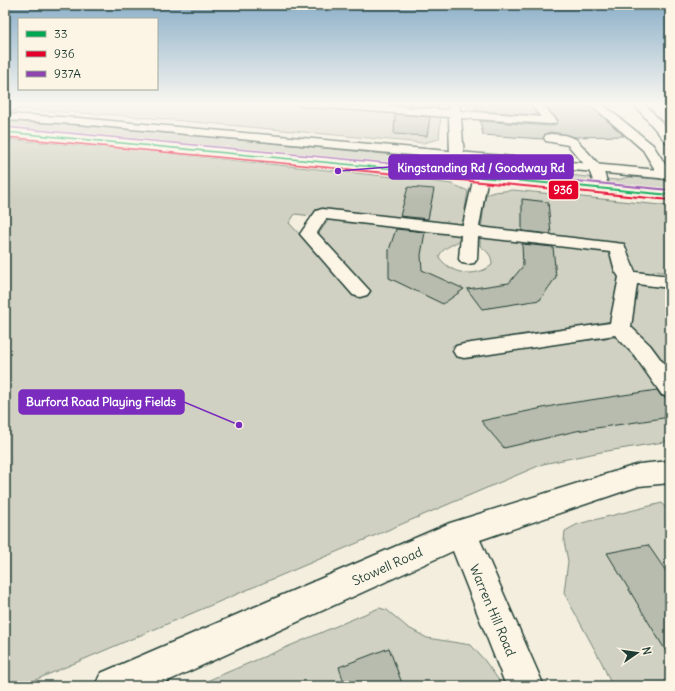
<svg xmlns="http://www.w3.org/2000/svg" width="675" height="691" font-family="Delius,sans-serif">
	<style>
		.green { fill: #d0d1c2; stroke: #78877b }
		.building { fill: #b8bcae; stroke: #1f3d34 }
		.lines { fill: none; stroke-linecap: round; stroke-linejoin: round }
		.minor-casing { stroke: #1f3d34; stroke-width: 3 }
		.major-casing { stroke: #1f3d34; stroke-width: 3 }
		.minor { fill: #fcf5e5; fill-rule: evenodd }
		.major { fill: #fcf5e5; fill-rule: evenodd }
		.bus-1-far1-casing { stroke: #fcf5e5; stroke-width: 3 }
		.bus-1-casing { stroke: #fcf5e5; stroke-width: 4 }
		.bus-2-far1-casing { stroke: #fcf5e5; stroke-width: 3 }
		.bus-2-casing { stroke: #fcf5e5; stroke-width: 4 }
		.bus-3-far1-casing { stroke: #fcf5e5; stroke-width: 3 }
		.bus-3-casing { stroke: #fcf5e5; stroke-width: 4 }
		.bus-1-far1 { stroke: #00a651; stroke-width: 1.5 }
		.bus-1 { stroke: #00a651; stroke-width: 2 }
		.bus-2-far1 { stroke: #e4002b; stroke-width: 1.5 }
		.bus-2 { stroke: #e4002b; stroke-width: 2 }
		.bus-3-far1 { stroke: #8e44ad; stroke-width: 1.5 }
		.bus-3 { stroke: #8e44ad; stroke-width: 2 }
		.labels { text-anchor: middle; stroke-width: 3.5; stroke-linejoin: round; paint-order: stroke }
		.near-street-label { font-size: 13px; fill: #1f3d34; stroke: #fcf5e5 }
		.leader { fill: none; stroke: #7b2cbf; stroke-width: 1.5 }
		.callout-dot { fill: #7b2cbf; stroke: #fcf5e5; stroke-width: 1.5 }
		.callout { fill: #7b2cbf; stroke: #7b2cbf; stroke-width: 1.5 }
		.callout-label { font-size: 12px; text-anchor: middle; font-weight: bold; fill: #fff }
		.line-badge { stroke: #fcf5e5; stroke-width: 1.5 }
		.badge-label { font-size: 11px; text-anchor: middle; font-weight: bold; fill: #fff }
	</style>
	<rect width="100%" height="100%" fill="#f3eede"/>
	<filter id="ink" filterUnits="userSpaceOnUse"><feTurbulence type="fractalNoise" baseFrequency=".025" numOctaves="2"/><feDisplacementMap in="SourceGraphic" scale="8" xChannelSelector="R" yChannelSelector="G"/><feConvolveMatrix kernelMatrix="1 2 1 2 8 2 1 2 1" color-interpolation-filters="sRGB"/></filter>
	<g filter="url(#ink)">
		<path class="green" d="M24 103H283L441 114 439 139 423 143 129 116 13 109Z
			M371 103H439L438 111 373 106Z
			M468 103H531L544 119 469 114Z
			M5 121 76 124 445 160 452 168 446 169 5 128Z
			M5 139 144 151 422 180 452 184 468 191 462 227 316 210 312 216 295 214 289 223 357 296 369 292 317 236 329 219 459 233V241C452 245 441 249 439 257 451 275 475 278 492 265 492 255 488 252 480 246V236L614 250 618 276 611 321 600 323 595 328 452 346 467 359 520 348 616 337 623 340 670 397V441L601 452 543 464 21 686H5Z
			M476 164H495L532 171 616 180 630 177 670 180V191L543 177 511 171 480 168Z
			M513 190 670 206V273L653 271 655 278 629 271 623 246 481 231 485 195 494 192Z
			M639 285 670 287V385L625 320 632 286Z
			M662 503 670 515V686H612L602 663 564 593 568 561 564 541 565 531 578 524Z
			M379 608 387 610 407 627 427 638 471 645 485 661 503 686H195Z"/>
		<path class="building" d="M395 103H429L430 107 395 105Z
			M476 103H529L538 115 477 111Z
			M543 103H588L624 136 575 137 564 134 550 132 545 134 543 139 483 135 480 121 551 126 556 124 558 120Z
			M395 114 430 117 427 136 394 134Z
			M408 187 434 189 428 219 400 216Z
			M522 199 548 202 551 234 522 231Z
			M396 229 425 232 421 255 422 270 464 289 443 304 389 278V250Z
			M522 244 553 247 556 277 540 300 482 309 467 289 509 283 523 266Z
			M657 390 661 396 668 398 670 401V417L576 431 504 448 481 421 557 405Z
			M648 545 670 577V658L607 553Z
			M389 648 403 686H345L339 667Z"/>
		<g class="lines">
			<defs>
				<path id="minor" d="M13 103H26L5 115V107Z
					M296 103H346L449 110V103H459L460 111 541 117 530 103H541L557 121 555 123 551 124 461 118 464 156 462 159H452L450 156 449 117 301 106Z
					M589 103H601L653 145 670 172V178L665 179 660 178 643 150Z
					M633 103H644L670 132V143L666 142Z
					M660 103H670V106L661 105Z
					M550 134 564 135 576 139 603 169 609 188 607 191 602 192 597 191 589 170 568 145 546 141 544 138 546 135Z
					M481 172 486 173 488 176 479 227 624 244 635 272 670 276V288L637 284 631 327 650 345 670 372V397L662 395 634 355 615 335 464 358 456 356 453 351 456 346 464 344 610 323 619 277 615 271 610 252 478 237 477 259 474 263 468 264 462 263 459 259 461 235 326 219 317 233 370 291 367 295 360 297 353 295 300 234 316 211 322 209 463 225 474 176 476 173Z
					M670 461V483L639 486 480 540 544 686H506L453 551 157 686H95L101 673 450 523 639 464Z"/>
				<path id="major" d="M5 114 78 118 670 171V179L78 124 5 120Z
					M5 128 670 190V200L5 136Z"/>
			</defs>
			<use href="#minor" class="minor-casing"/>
			<use href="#major" class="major-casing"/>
			<use href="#minor" class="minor"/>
			<use href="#major" class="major"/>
			<defs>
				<path id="bus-1-far1" d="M5 132 407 170"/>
				<path id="bus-1" d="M397 169 670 195"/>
				<path id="bus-2-far1" d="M5 137 355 170"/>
				<path id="bus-2" d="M344 169 670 200"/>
				<path id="bus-3-far1" d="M5 127 460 170"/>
				<path id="bus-3" d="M450 169 670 190"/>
			</defs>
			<use href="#bus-1-far1" class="bus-1-far1-casing"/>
			<use href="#bus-1" class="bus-1-casing"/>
			<use href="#bus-2-far1" class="bus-2-far1-casing"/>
			<use href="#bus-2" class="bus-2-casing"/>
			<use href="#bus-3-far1" class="bus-3-far1-casing"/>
			<use href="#bus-3" class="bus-3-casing"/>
			<use href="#bus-1-far1" class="bus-1-far1"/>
			<use href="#bus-1" class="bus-1"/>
			<use href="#bus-2-far1" class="bus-2-far1"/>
			<use href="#bus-2" class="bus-2"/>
			<use href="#bus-3-far1" class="bus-3-far1"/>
			<use href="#bus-3" class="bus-3"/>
		</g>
	</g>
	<linearGradient id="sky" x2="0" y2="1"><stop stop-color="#8bafc9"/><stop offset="0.52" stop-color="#faf7f0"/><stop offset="1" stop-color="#faf7f0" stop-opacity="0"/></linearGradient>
	<rect width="675" height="200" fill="url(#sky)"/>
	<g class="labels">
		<g class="near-street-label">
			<text transform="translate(387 566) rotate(-24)" y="5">Stowell Road</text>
			<text transform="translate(493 610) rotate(67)" y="5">Warren Hill Road</text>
		</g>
	</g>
	<path class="leader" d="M338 171L389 167M239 425L184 402"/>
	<g class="callout-dot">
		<circle cx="338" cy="171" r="4"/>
		<circle cx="239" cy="425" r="4"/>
	</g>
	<g class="callout">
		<rect x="389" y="155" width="184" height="24" rx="4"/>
		<rect x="19" y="390" width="165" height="24" rx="4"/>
	</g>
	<g class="callout-label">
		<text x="481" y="172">Kingstanding Rd / Goodway Rd</text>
		<text x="101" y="406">Burford Road Playing Fields</text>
	</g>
	<rect class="line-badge" x="548" y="180" width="31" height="20" rx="4" fill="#e4002b"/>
	<g class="badge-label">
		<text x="563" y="194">936</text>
	</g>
	<rect width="675" height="691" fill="none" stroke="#fcf5e5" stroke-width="20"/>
	<rect x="10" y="10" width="655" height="671" fill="none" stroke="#1f3d34" stroke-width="1.5" filter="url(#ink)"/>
	<rect x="18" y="18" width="140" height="72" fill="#fcf5e5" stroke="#a4ab9e"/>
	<rect x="26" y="31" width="20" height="6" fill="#00a651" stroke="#a4ab9e"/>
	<text x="54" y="38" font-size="12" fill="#1f3d34">33</text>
	<rect x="26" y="51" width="20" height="6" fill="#e4002b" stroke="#a4ab9e"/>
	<text x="54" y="58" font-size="12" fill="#1f3d34">936</text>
	<rect x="26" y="71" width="20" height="6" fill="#8e44ad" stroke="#a4ab9e"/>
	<text x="54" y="78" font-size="12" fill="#1f3d34">937A</text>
	<g transform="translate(637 653) rotate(77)" stroke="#fcf5e5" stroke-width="3" paint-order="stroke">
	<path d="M0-3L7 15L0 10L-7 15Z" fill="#1f3d34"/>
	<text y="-6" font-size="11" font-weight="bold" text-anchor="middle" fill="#1f3d34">N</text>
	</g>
</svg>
